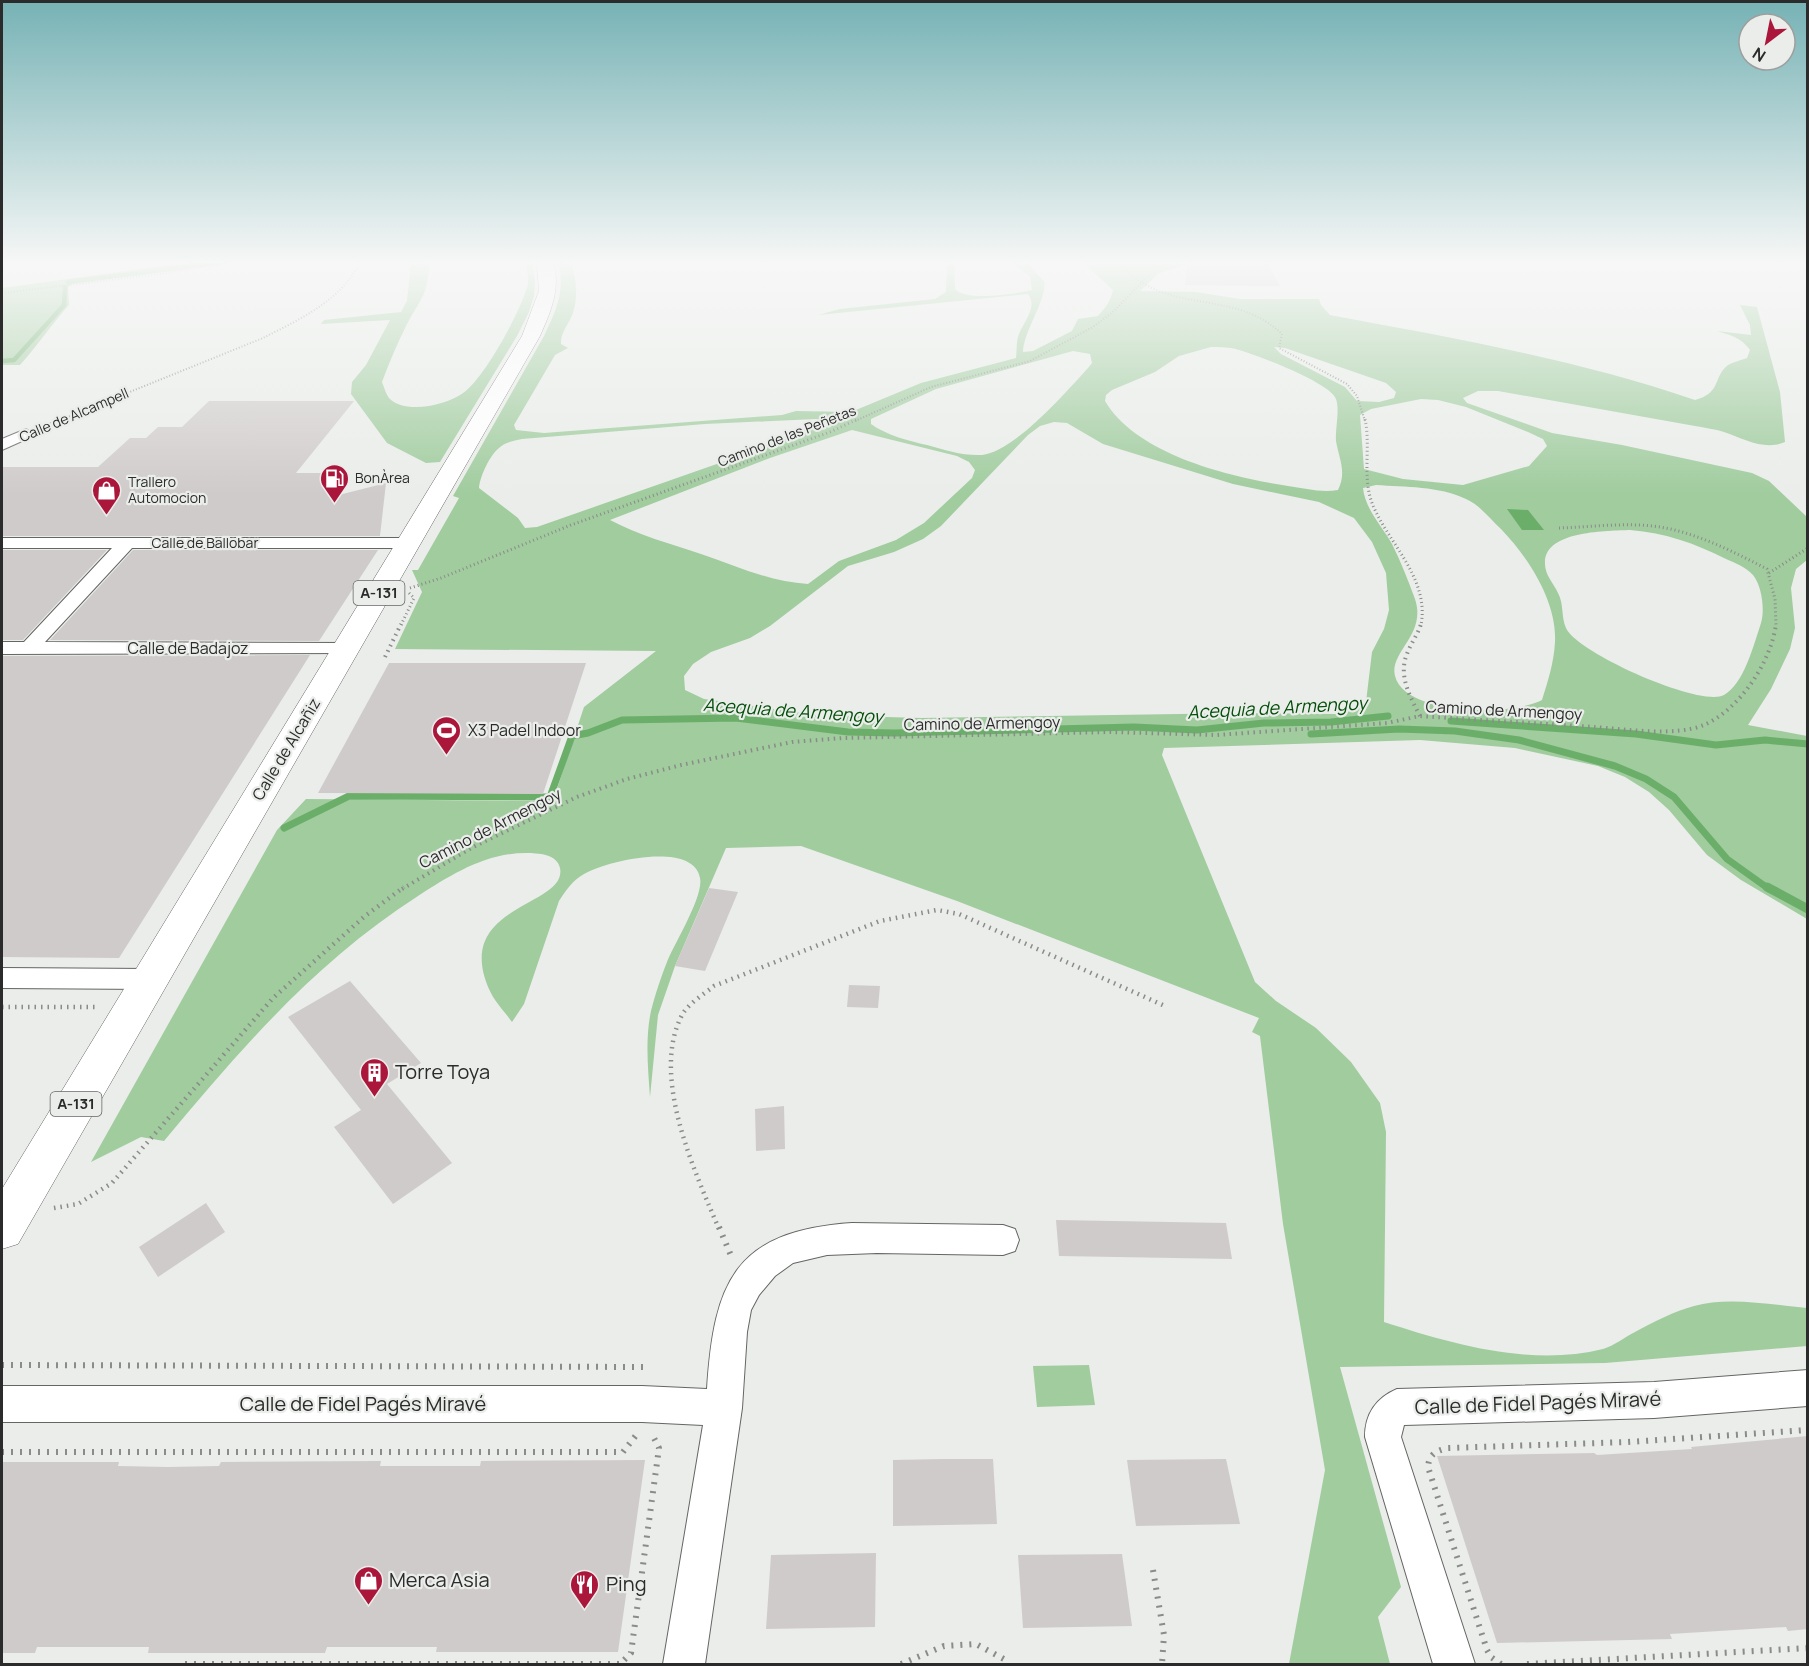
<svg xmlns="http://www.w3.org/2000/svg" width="1809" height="1666" font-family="Manrope,sans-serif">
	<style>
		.green { fill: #a0cc9e; fill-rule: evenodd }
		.water { fill: #6bae69 }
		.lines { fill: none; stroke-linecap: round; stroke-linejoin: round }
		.stream-far2 { stroke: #6bae69; stroke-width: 4.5 }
		.stream-far1 { stroke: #6bae69; stroke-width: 7 }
		.stream { stroke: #6bae69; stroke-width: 9 }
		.building { fill: #d0cbcb }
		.street-casing { stroke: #646663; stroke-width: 2 }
		.primary-casing { stroke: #646663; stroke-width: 1 }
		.path-far4 { stroke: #8a8c8a; stroke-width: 2; stroke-dasharray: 1 2; stroke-linecap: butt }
		.path-far3 { stroke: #8a8c8a; stroke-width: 3; stroke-dasharray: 1 3; stroke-linecap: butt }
		.path-far2 { stroke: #8a8c8a; stroke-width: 4; stroke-dasharray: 1.5 4.5; stroke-linecap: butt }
		.path-far1 { stroke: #8a8c8a; stroke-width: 4.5; stroke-dasharray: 1.5 5; stroke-linecap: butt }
		.path { stroke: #8a8c8a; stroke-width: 6; stroke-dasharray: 2 7; stroke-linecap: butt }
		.street { fill: #fff; fill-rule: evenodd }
		.primary { fill: #fff; fill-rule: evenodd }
		.labels { text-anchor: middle; stroke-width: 4.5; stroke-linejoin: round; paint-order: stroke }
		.far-street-label { font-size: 14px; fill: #2a2b2a; stroke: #eaedea }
		.far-poi-label { font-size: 14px; fill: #2a2b2a; stroke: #eaedea; text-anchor: start }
		.shield { fill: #eaedea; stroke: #646564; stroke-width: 1.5 }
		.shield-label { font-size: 15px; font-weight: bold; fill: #2a2b2a }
		.street-label { font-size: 16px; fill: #2a2b2a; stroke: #eaedea }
		.poi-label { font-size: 16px; fill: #2a2b2a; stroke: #eaedea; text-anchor: start }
		.water-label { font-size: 18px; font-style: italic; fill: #034f0a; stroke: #eaedea }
		.near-poi-label { font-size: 20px; fill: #2a2b2a; stroke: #eaedea; text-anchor: start }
		.near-street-label { font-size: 20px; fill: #2a2b2a; stroke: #eaedea }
	</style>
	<rect width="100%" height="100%" fill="#eaedea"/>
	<path class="green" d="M192 262H230L134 276 75 282 68 287 69 305C51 325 38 345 20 365H2V288Z
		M411 262H429C428 297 421 297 406 326 397 344 389 363 382 382 384 387 386 394 389 398 405 415 447 405 463 393 484 379 522 309 528 284 529 277 527 268 525 262H532L535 280 534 296 529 312 517 336 440 462 426 463 387 443 351 394 352 382 366 365 390 320 321 324 324 320 401 312 407 301Z
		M558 262H570C577 277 578 297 573 313 569 324 560 333 561 344L568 348 555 355 514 425 516 430 544 433 782 415 796 411 851 412 921 383 1016 358C1017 351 1016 341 1019 334 1024 321 1038 307 1028 294L818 315 840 309 935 299 946 292 947 262H954L955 289C966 302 1016 294 1032 290L1030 277 1011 262H1026L1044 281C1047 301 1024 329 1023 352L1033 351 1072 331 1078 319 1098 316C1105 308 1111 301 1113 290L1083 262H1194L1159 273 1140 291 1196 292 1240 299H1319L1321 305 1330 315C1453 338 1576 359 1695 400 1722 393 1713 376 1728 365 1733 362 1742 360 1747 358L1750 350C1742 338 1730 335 1717 331L1751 335 1750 325 1740 305 1757 307 1780 392 1785 442C1765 451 1744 439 1724 432 1715 429 1705 428 1695 426L1498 391H1478L1463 398 1467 403 1552 433 1622 445 1752 473 1769 481 1807 517V560L1796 569 1791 588 1795 628 1790 649 1771 689 1748 725 1807 736V919L1741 880 1707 855 1669 810 1649 792 1625 777 1598 766 1515 748 1420 740 1164 748 1162 755 1255 982 1276 1001 1316 1028 1351 1062 1380 1103 1386 1132 1384 1322C1452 1344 1531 1367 1603 1349 1614 1346 1625 1337 1635 1332 1653 1322 1675 1311 1694 1306 1728 1296 1773 1305 1807 1308V1346L1605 1363 1340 1367 1401 1587 1378 1617 1390 1664H1289L1325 1470 1283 1224 1260 1036 1252 1032 1259 1018 957 901 801 846 726 848 675 966 658 1015 650 1097C648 1068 645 1039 651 1011 655 995 661 977 667 962 674 944 704 896 700 878 694 840 605 861 584 874 573 880 566 890 559 901L524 1004 512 1022C505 1012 494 1001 489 989 452 904 568 907 560 868 557 854 538 853 526 853 485 853 451 875 418 896 314 963 242 1048 164 1141L141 1137 91 1162 277 830 306 799 553 801 584 707 656 651 395 649 422 592 412 570H418L459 498 453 496 544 336C556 311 566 289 558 262ZM1211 347C1221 347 1230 347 1239 350 1257 355 1331 383 1336 399 1340 411 1335 428 1336 441 1339 459 1347 472 1338 490 1321 493 1304 488 1288 486 1230 477 1137 455 1105 401L1106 395 1112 390 1155 372 1179 356ZM1274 347 1285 348 1386 383 1396 392 1394 398 1379 402 1357 401 1345 387 1281 354ZM1073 351 1090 354 1092 363 1088 368C1066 392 1014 452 982 455 963 456 945 450 927 445 909 441 886 435 871 424V419L936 389ZM1421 399 1438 400 1466 407 1528 432 1543 439 1547 446 1529 466 1463 485 1403 479 1364 469 1360 415 1371 409ZM816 419 828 421 731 459 537 527 525 528 518 518 479 488C480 476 490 455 499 448 505 442 514 441 522 439L705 424ZM1054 422 1067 423 1103 444 1233 484 1319 502 1354 518 1372 542 1386 573 1389 610 1384 629 1372 652 1366 702 1356 710 1335 714 1245 713 921 718 816 715 704 699 685 690 684 676 693 664 711 652 750 638 770 626 848 566 894 552 923 539 941 526 1028 435 1040 426ZM852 430 957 456 969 462 975 470 972 478 924 523 896 540 839 561 808 584C771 582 736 566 701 554 671 544 638 535 610 520L770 458ZM1376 485C1405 487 1439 486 1466 499 1480 505 1490 519 1501 529 1528 557 1557 601 1555 642 1554 662 1548 681 1542 700 1513 716 1405 716 1395 676 1389 652 1427 635 1415 599 1408 580 1401 562 1392 544 1382 526 1365 509 1363 488ZM1630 530C1666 533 1694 543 1726 559 1735 563 1746 567 1753 575 1762 586 1765 610 1761 623 1754 644 1744 684 1724 695 1701 708 1577 653 1566 628 1561 617 1564 604 1558 593 1554 584 1545 575 1545 564 1543 530 1609 531 1630 530Z
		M1089 1365 1095 1405 1037 1407 1033 1366Z"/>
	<path class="water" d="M1507 509 1528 510 1544 530H1522Z"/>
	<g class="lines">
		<path class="stream-far2" d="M68 282 223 262
			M2 361 14 360 64 305 65 287"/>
		<path class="stream-far1" d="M1451 721 1636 734 1716 745 1765 740 1808 744
			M1311 734 1399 729 1455 731 1519 740 1615 766 1646 779 1674 797 1727 859 1769 889
			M284 828 349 796 550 797 572 736 588 733 622 720 736 718 848 732 894 733 1134 727 1197 730 1264 723 1331 722 1388 716"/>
		<path class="stream" d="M1767 887 1808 909"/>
	</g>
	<path class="building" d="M1188 262H1267L1280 286 1185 285Z
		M209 401H354L296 473H348L331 497 386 483 380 536H2V467H98L130 438H146L158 427H182Z
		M2 550H107L23 640H2Z
		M133 550H378L319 641 50 640Z
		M310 655 119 958 2 957V656Z
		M389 663H586L543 794 318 793Z
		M709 888 738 892 705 971 675 966Z
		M350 981 421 1063 387 1084 452 1163 393 1204 334 1127 361 1110 288 1017Z
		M849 985 880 986 878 1008 847 1007Z
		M784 1106 785 1149 756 1151 755 1109Z
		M206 1203 225 1232 158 1277 139 1247Z
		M1056 1220 1226 1223 1232 1259 1059 1256Z
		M1808 1436V1629L1788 1631 1786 1627 1670 1634 1672 1639 1497 1643 1437 1456 1594 1453 1597 1455 1692 1449 1691 1447Z
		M943 1459H993L997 1524 893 1526V1460Z
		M1226 1459 1240 1524 1136 1526 1127 1460Z
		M645 1460 618 1652H436L437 1647H327L325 1653H148L149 1647H37L35 1653H2V1462H119L118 1466 168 1467 219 1466 221 1462 381 1461 380 1466H480L481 1461Z
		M876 1553 875 1627 766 1629 771 1555Z
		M1122 1554 1132 1626 1023 1628 1018 1555Z"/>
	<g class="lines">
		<defs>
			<path id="street" d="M26 429 34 434 31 437 2 450V439Z
				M2 538H409L415 539 418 543 415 547 409 548H132L45 642 346 643 353 645 356 649 353 653 2 654V642H24L112 548H2Z
				M2 968 150 969 160 972 164 979 160 986 150 989 2 988Z
				M852 1223 1003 1225 1015 1229 1019 1240 1015 1251 1003 1255 877 1253 827 1255 793 1263 775 1276 759 1295 751 1310 747 1332 742 1408 705 1664H663L703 1425 642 1422H2V1386H642L707 1389C714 1281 735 1231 852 1223Z
				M1808 1370V1406L1654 1418 1404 1425 1401 1437 1475 1664H1433L1365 1437C1365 1414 1376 1398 1397 1389L1654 1382Z"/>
			<path id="primary" d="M537 262H553C561 288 551 311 540 336L18 1244 2 1249V1189L522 336 539 291Z"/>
		</defs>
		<use href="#street" class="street-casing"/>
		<use href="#primary" class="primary-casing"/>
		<path class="path-far4" d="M1114 262C1128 273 1144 286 1161 292 1205 307 1246 300 1282 334L1279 348 1347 384 1357 396 1365 421
			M2 293 153 275 235 262
			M58 421 263 338C300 319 341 301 360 262
			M855 421 931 387 1030 361 1093 327 1114 311 1146 278 1161 269 1184 262"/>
		<path class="path-far3" d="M1365 419C1371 446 1362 476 1372 503 1387 542 1430 578 1421 625
			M43 427 62 419
			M1559 528C1592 527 1627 522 1660 527 1697 533 1734 552 1767 569L1775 599 1776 625
			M1769 573 1808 548
			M410 588 441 578 571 525 830 432 858 419
			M401 625 414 598 408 592"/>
		<path class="path-far2" d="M385 657 401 624
			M1420 716C1410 697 1398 675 1407 654 1411 643 1418 634 1421 624
			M402 889 473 847 577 797 627 779 681 765 792 742 843 738 1110 732 1217 735 1387 723 1420 716C1478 720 1536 723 1594 727 1625 729 1675 737 1704 725 1740 709 1771 662 1776 624"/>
		<path class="path-far1" d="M2 1007H97
			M54 1208 78 1204 112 1183 273 998 365 916 404 887
			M719 1229C695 1172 651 1078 681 1017 687 1004 703 995 714 986L880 921 937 910 959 914 1165 1006"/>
		<path class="path" d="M719 1227 732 1258
			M2 1365 646 1367
			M2 1452H623L637 1434
			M1153 1570 1164 1635 1162 1664
			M185 1664H620L631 1653 659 1448 653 1436
			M901 1664 944 1646 976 1644 1004 1659 1007 1664
			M1501 1664 1491 1657 1487 1650 1428 1467C1429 1454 1436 1451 1448 1448L1628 1442 1808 1430
			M1527 1664 1808 1648"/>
		<use href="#street" class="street"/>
		<use href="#primary" class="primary"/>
	</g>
	<linearGradient id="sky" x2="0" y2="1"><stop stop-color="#76b2b5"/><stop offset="0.53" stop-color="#f6f7f6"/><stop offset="1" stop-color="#f6f7f6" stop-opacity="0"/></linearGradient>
	<rect width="1809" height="495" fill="url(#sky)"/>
	<defs>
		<symbol id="fuel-pin" viewBox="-11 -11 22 30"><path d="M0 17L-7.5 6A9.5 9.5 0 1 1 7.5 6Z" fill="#ab163b" stroke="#eaedea"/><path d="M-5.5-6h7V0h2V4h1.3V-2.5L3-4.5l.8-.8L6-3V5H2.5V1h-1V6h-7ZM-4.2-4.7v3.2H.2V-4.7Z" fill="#fff"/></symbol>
		<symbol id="shop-pin" viewBox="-11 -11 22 30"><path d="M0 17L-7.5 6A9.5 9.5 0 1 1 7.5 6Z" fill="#ab163b" stroke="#eaedea"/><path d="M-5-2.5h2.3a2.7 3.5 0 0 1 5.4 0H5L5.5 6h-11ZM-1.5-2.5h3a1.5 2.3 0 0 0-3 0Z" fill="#fff"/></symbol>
		<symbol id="stadium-pin" viewBox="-11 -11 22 30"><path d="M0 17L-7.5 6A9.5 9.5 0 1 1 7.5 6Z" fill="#ab163b" stroke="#eaedea"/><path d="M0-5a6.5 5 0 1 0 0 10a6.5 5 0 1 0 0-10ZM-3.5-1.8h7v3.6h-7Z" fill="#fff"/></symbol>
		<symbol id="building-pin" viewBox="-11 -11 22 30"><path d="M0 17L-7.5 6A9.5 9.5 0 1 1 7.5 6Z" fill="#ab163b" stroke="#eaedea"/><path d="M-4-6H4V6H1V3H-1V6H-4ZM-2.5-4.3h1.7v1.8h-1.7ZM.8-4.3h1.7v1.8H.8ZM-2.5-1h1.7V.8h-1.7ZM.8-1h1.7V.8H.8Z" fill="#fff"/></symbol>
		<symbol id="restaurant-pin" viewBox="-11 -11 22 30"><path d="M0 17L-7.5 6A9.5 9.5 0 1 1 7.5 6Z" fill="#ab163b" stroke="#eaedea"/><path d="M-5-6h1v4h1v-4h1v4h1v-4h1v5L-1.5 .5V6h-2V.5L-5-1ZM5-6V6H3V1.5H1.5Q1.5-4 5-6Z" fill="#fff"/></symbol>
	</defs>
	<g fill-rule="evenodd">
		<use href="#fuel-pin" x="318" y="462" width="33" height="45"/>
		<use href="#shop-pin" x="90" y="474" width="33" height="45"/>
		<use href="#stadium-pin" x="430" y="714" width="33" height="45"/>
		<use href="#building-pin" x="358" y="1056" width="33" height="45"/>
		<use href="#shop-pin" x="352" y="1564" width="33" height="45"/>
		<use href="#restaurant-pin" x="568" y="1568" width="33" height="45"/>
	</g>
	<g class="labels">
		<g class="far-street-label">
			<text transform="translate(74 415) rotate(-23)" y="5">Calle de Alcampell</text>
			<text transform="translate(787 436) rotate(-21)" y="5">Camino de las Peñetas</text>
			<text x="205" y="548">Calle de Ballobar</text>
		</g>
		<g class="far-poi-label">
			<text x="355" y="483">BonÀrea</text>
			<text x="128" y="487">Trallero<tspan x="128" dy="16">Automocion</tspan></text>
		</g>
		<g class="shield">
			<rect x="353.5" y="581" width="51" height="24" rx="4.5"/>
			<rect x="50.5" y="1092" width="51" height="24" rx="4.5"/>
		</g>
		<g class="shield-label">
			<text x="379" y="598">A-131</text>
			<text x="76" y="1109">A-131</text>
		</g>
		<g class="street-label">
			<text x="188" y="654">Calle de Badajoz</text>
			<text transform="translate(1504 710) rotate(3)" y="6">Camino de Armengoy</text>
			<text transform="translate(982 723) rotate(-1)" y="6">Camino de Armengoy</text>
			<text transform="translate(286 749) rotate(-59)" y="6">Calle de Alcañiz</text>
			<text transform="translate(490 828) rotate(-27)" y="6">Camino de Armengoy</text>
		</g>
		<g class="poi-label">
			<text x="468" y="736">X3 Padel Indoor</text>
		</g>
		<g class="water-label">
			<text transform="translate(1277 708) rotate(-3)" y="6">Acequia de Armengoy</text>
			<text transform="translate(793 711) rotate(4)" y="6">Acequia de Armengoy</text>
		</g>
		<g class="near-poi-label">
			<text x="395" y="1079">Torre Toya</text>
			<text x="389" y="1587">Merca Asia</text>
			<text x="606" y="1591">Ping</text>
		</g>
		<g class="near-street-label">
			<text transform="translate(1538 1403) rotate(-2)" y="7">Calle de Fidel Pagés Miravé</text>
			<text x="363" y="1411">Calle de Fidel Pagés Miravé</text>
		</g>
	</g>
	<rect width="1809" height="1666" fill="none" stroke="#2a2b2a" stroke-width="6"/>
	<g transform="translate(1767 42) rotate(212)"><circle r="28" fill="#eaedea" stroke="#9d9f9d" stroke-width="1.5"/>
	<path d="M0-4.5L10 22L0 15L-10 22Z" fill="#ab163b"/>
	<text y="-9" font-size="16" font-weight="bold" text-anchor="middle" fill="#2a2b2a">N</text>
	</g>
</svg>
